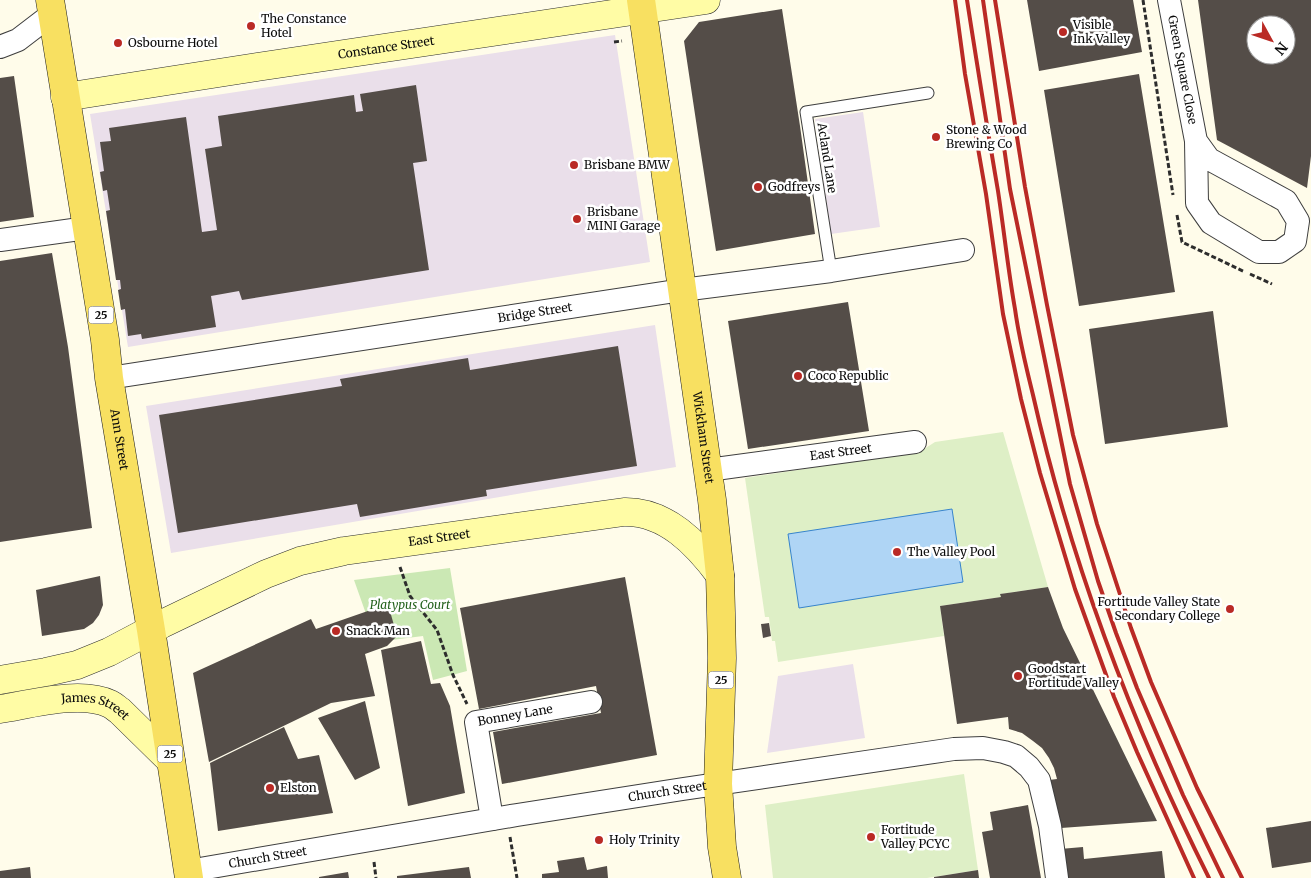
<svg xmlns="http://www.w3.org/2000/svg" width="1311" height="878" font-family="Merriweather,serif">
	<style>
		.industrial { fill: #eadfea }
		.green { fill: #cbe8b4 }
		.pitch { fill: #deefc6 }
		.water { fill: #afd5f5; stroke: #3784cc }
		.building { fill: #544d48; fill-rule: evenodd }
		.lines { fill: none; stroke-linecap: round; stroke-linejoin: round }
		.lane-casing { stroke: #3e3e3e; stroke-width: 13 }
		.street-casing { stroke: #3e3e3e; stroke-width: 24 }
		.secondary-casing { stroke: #2d2d2d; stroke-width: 29 }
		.primary-casing { stroke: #1c1c1c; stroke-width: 29 }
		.path { stroke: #2d2d2d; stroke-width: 3; stroke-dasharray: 5 2.5; stroke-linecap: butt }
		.lane { stroke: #fff; stroke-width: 11 }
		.street { stroke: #fff; stroke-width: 22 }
		.secondary { stroke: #fffca5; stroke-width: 28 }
		.primary { stroke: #f8e061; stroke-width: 28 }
		.rail { stroke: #ba2a25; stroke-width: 4 }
		.poi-dot { fill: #ba2a25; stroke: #fff; stroke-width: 2 }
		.labels { text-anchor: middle; stroke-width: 5; stroke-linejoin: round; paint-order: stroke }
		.shield { fill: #fff; stroke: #545454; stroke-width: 1 }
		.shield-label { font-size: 11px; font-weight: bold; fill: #0b0b0b }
		.poi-label { font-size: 12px; fill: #0b0b0b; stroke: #fff; text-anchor: start }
		.street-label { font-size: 12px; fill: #0b0b0b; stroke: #fff }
		.park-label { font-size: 12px; font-style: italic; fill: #25621d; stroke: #fff }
	</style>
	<rect width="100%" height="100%" fill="#fffcea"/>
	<path class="industrial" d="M615 35 650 262 128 347 90 114Z
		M863 112 880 227 831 234 815 119Z
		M655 325 676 467 171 553 146 406Z
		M853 664 865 738 767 753 778 676Z"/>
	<path class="green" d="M450 568 467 671 433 680 423 636 376 642 354 580Z"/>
	<path class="pitch" d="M1003 432 1048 587 1001 594V597L940 606 944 636 778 662 775 641H772L769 617H765L745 478 921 451 935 442Z
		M964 774 978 870 927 878H773L765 805Z"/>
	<path class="water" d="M952 509 963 582 799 608 788 534Z"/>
	<path class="building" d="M1027 0H1133L1142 52 1039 71Z
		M1198 0H1311V156L1307 188 1217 140ZM1256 25H1286V55H1256Z
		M782 9 800 126 815 234 716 251 699 141 684 41 699 22Z
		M1139 74 1175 292 1079 306 1044 90Z
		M14 76 34 217 0 222V78Z
		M416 85 427 161 413 163 429 270 242 300 239 291 211 296 216 327 142 339 141 334 128 336 125 309 121 310 118 290 121 289 120 280H116L106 211 110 210 107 190 103 191 100 172 104 171 100 142 111 141 109 128 186 117 202 232 217 230 205 149 222 146 218 116 354 95 356 112 363 111 360 94Z
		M52 253 68 347 92 528 0 542V261Z
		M848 302 869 431 748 449 728 321Z
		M1213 311 1228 427 1105 444 1089 329Z
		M618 346 637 466 486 490 487 496 360 517 357 504 178 533 159 415 342 386 340 379 468 358 470 370Z
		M100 576 103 605 99 615 93 623 84 629 42 636 36 590Z
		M625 577 657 755 502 784 493 732 601 713 596 686 479 709 460 608Z
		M1048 587 1063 628 1157 821 1061 828 1049 780 1057 779 1054 768 1049 758 1042 748 1033 741 1022 733 1009 729 1008 717 957 724 940 606 1001 597 1000 594Z
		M388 604 397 636 387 646 365 654 375 696 331 703 209 762 193 673 311 619 316 629Z
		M769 623 771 636 763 638 761 624Z
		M421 641 431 684 440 683 450 706 465 793 408 806 381 650Z
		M365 701 380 768 355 780 318 718Z
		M284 727 298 759 319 755 333 813 218 831 210 763Z
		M1028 805 1041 878H990L982 832 993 830 990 812Z
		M1311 821V862L1272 868 1266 828Z
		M1083 847 1084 859 1162 851 1165 878H1063L1060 849Z
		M584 857 587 870 607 866 608 878H542V874L559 872 557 861Z
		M30 867 31 878H0V871Z
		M469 867 471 878H397V876Z
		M978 870 979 878H934V877Z
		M348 872 349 878H319V877Z"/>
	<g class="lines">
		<defs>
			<path id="lane" d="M831 271 806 112 928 93"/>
			<g id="street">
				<path id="s1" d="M1169 0 1196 141 1197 203 1211 223 1259 252H1279L1295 241 1298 221 1286 201 1209 159 1196 141"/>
				<path d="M0 47 18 40 52 14"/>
				<path d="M0 240 87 228"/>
				<path id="s2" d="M109 378 682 290 831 271 963 250"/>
				<path id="s3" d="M708 470 915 442"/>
				<path id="s4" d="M492 819 476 722 591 702"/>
				<path id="s5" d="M188 871 517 815 683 789 954 749 983 748 1004 752 1016 756 1029 767 1039 780 1050 826 1057 878"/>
			</g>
			<g id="secondary">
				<path id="s6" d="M65 97 257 67 706 0"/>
				<path id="s7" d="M0 680 46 672 77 665 109 652 162 624 266 574 300 561 344 551 624 512C666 511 697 544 720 575"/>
				<path id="s8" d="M0 709C31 704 82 690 110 704 114 706 117 709 120 711L171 761"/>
			</g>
			<g id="primary">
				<path id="s9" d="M50 0 105 340 109 378 151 630 189 878"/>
				<path id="s10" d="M641 0 712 500 720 575 721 613 722 658 718 784 722 847 727 878"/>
			</g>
		</defs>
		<use href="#lane" class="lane-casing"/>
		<use href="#street" class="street-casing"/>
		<use href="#secondary" class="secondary-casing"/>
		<use href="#primary" class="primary-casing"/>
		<path class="path" d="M1143 0 1173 195
			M614 42 622 41
			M1177 215 1182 242 1245 272
			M1250 274 1272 284
			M400 567 410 596 437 630 453 675 467 704
			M510 837 517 878
			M374 862 376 878"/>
		<use href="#lane" class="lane"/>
		<use href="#street" class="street"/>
		<use href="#secondary" class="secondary"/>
		<use href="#primary" class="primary"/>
		<path class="rail" d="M955 0 965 74 986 194 1003 314 1021 399 1040 473 1075 589 1114 697 1137 752 1194 878
			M967 0C977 64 987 127 998 191 1004 230 1008 270 1015 309 1019 338 1026 367 1033 395 1071 563 1132 724 1209 878
			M983 0 1010 189 1070 484 1098 581 1116 633 1137 688 1183 795 1223 878
			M995 0 1025 187 1047 305 1073 435 1097 524 1131 628 1151 682 1197 788 1242 878"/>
	</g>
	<g class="poi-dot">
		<circle cx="251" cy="26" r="5"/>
		<circle cx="1063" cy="32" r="5"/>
		<circle cx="118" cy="43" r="5"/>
		<circle cx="936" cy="137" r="5"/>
		<circle cx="574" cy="165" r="5"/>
		<circle cx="758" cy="187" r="5"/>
		<circle cx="577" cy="219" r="5"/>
		<circle cx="798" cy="376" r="5"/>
		<circle cx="897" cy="552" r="5"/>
		<circle cx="1230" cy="609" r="5"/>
		<circle cx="336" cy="631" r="5"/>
		<circle cx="1018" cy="676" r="5"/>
		<circle cx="270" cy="788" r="5"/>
		<circle cx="871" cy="837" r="5"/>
		<circle cx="599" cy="840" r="5"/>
	</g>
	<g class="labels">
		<g class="shield">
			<rect x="88.5" y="306.5" width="25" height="17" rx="4"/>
			<rect x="708.5" y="671.5" width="25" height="17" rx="4"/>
			<rect x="157.5" y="745.5" width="25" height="17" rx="4"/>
		</g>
		<g class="shield-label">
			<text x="101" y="319">25</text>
			<text x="721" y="684">25</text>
			<text x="170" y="758">25</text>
		</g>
		<g class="poi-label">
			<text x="261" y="23">The Constance<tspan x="261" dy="14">Hotel</tspan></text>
			<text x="1073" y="29">Visible<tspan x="1073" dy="14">Ink Valley</tspan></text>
			<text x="128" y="47">Osbourne Hotel</text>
			<text x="946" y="134">Stone &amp; Wood<tspan x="946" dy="14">Brewing Co</tspan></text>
			<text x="584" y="169">Brisbane BMW</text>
			<text x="768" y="191">Godfreys</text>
			<text x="587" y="216">Brisbane<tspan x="587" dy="14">MINI Garage</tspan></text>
			<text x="808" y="380">Coco Republic</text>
			<text x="907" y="556">The Valley Pool</text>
			<text x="1220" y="606" text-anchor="end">Fortitude Valley State<tspan x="1220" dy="14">Secondary College</tspan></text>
			<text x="346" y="635">Snack Man</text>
			<text x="1028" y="673">Goodstart<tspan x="1028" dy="14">Fortitude Valley</tspan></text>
			<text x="280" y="792">Elston</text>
			<text x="881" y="834">Fortitude<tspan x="881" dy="14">Valley PCYC</tspan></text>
			<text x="609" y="844">Holy Trinity</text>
		</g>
		<g class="street-label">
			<text dy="4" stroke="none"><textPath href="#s6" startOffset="325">Constance Street</textPath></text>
			<text dy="4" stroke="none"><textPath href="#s1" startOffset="71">Green Square Close</textPath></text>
			<text transform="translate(827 158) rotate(81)" y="4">Acland Lane</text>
			<text dy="4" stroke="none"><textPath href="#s2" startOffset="431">Bridge Street</textPath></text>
			<text dy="4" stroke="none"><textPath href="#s10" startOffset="442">Wickham Street</textPath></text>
			<text dy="4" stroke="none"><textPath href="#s9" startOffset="445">Ann Street</textPath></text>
			<text dy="4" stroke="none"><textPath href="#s3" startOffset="134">East Street</textPath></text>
			<text dy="4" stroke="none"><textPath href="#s7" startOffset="466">East Street</textPath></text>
			<text dy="4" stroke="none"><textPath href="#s8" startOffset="98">James Street</textPath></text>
			<text dy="4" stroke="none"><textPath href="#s4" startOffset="138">Bonney Lane</textPath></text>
			<text dy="4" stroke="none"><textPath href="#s5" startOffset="486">Church Street</textPath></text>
			<text dy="4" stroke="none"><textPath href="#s5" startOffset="81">Church Street</textPath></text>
		</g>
		<g class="park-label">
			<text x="410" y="609">Platypus Court</text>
		</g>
	</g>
	<g transform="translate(1271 40) rotate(130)"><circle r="24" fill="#ffffff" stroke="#9d9d9d"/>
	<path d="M0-4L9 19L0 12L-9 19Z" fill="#ba2a25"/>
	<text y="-8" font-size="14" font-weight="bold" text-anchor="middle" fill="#0b0b0b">N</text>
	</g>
</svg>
